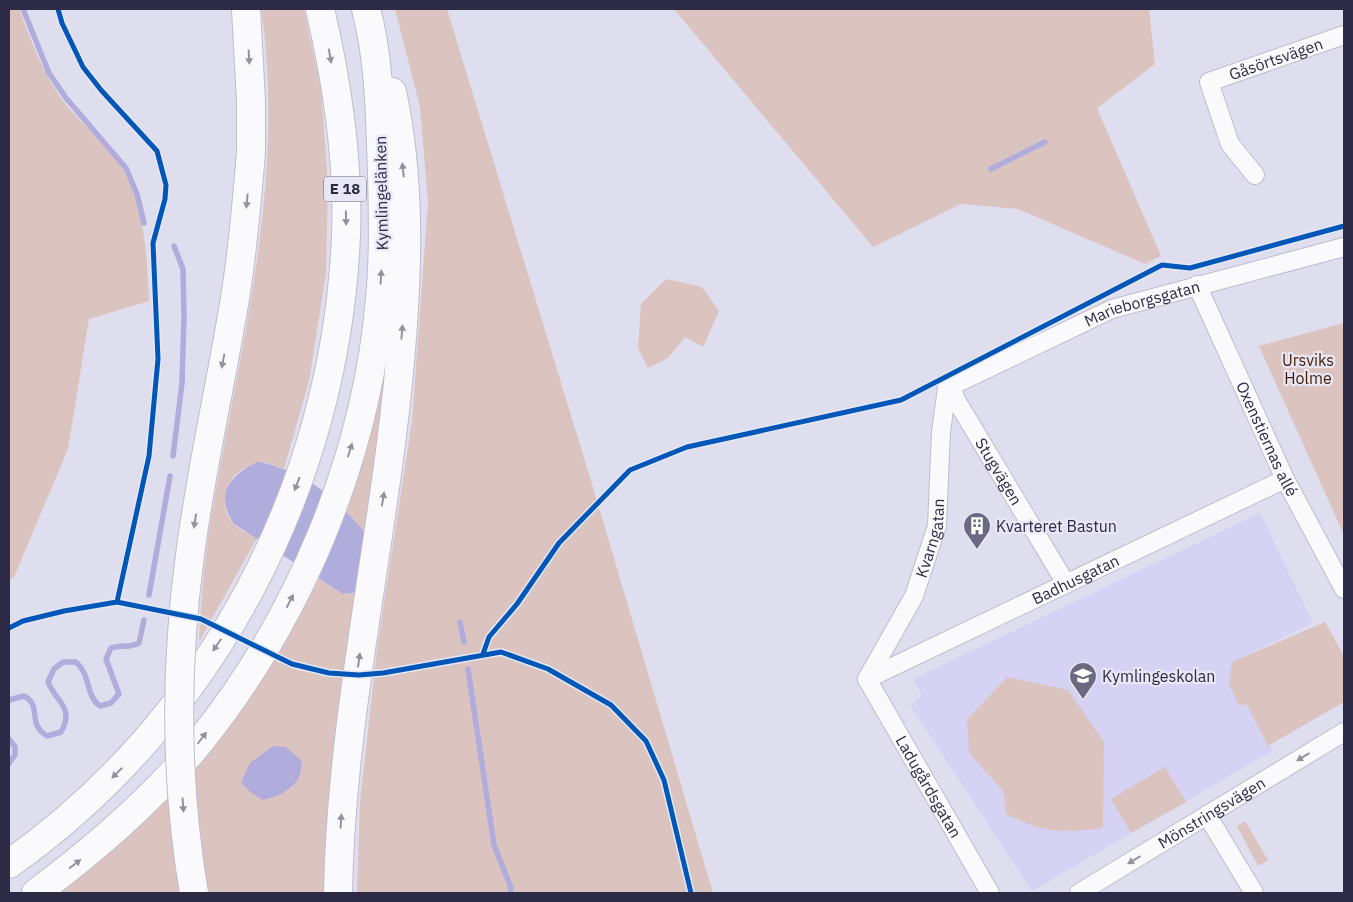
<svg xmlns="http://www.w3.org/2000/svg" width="1353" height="902" font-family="'IBM Plex Sans',sans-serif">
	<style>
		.built { fill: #d5d2f3 }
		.green { fill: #dbc4c0 }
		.water { fill: #b0acdc }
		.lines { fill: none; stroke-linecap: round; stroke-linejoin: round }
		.stream { stroke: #b0acdc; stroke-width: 5.5 }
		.street-casing { stroke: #bebcd0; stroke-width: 20 }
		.highway-casing { stroke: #bebcd0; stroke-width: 30 }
		.street { stroke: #fafafc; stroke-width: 18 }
		.highway { stroke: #fafafc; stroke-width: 28 }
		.highway-bridge-casing { stroke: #bebcd0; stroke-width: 30; stroke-linecap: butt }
		.highway-bridge { stroke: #fafafc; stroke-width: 28 }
		.cycleway-casing { stroke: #e7e7f5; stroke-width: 8 }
		.cycleway { stroke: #0057b8; stroke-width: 5 }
		.oneway { fill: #9492a1 }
		.labels { text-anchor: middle; stroke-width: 4.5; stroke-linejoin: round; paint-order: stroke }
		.shield { fill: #e7e7f5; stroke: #65637a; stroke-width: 1 }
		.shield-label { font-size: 15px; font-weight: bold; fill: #2d2a46 }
		.street-label { font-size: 16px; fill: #2d2a46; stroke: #e7e7f5 }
		.park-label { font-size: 16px; fill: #451b02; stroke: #e7e7f5 }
		.poi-label { font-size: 16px; fill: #2d2a46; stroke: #e7e7f5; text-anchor: start }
	</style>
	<rect width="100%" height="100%" fill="#dfdeee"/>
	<path class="built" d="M1260 513 1313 623 1233 662 1272 751 1032 891 910 705 922 696 913 679Z"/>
	<path class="green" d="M9 9H19C31 41 43 74 64 102 82 126 110 144 124 171 145 211 147 257 149 301L89 319 68 449 14 577 9 580Z
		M261 9H304L321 88 328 185 326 273 309 381 284 469 264 462C256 465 245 467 239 472 223 483 220 509 234 524 239 530 250 534 257 538L199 642C201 601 204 559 211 518 239 351 287 180 261 9Z
		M395 9H447L595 494 713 893H357L360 802 378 642 412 421 428 202 420 107Z
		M674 9H1149L1155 64 1097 108 1161 256 1145 264 1018 209 961 204 873 247Z
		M666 279 702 287 719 311 703 347 685 337 668 358 648 368 638 348 641 304Z
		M1344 323V535L1259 346Z
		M391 346 366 534 347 512 372 430Z
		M319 579 343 594 358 592 327 893H60C175 805 253 708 319 579Z
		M1325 622 1344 656V702L1268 746 1247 705 1238 704 1229 684 1232 662Z
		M1007 677 1068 690 1104 742 1103 828C1060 833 1046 834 1006 814L1003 791 969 753 967 720Z
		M1165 767 1186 802 1131 833 1111 799Z
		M1245 821 1268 860 1258 866 1237 826Z"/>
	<path class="water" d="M257 462C266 462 274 466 283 469 322 483 349 512 374 544L358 592 343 594 234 524C215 494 228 477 257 462Z
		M273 746 286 747 302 761C301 766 301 773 299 777 293 790 275 798 262 800L249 791 241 782 250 763Z"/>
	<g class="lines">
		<path class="stream" d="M23 9 49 73 66 98 126 168 137 194 144 223
			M991 169 1045 142
			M173 456 182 383 184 317 183 269 174 246
			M149 595 170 476
			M460 622 464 642
			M468 669 494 845 511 888 510 893
			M9 700 24 696C43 706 26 723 47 736L61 732C75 707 56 702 48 682L54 669 63 662H76C91 675 85 695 100 706L111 703 119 694 106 659 111 648C121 645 130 648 139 643L144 620
			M9 739 15 747V755L9 763"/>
		<defs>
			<g id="street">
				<path id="s1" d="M1255 175 1230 144 1209 82 1344 35"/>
				<path id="s2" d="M1197 285 1285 479 1344 589"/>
				<path id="s3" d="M951 385 955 398 1065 582"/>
				<path id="s4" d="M867 679 914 596 937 526 941 432 947 388 1112 309 1344 247"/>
				<path id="s5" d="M867 679 1285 479"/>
				<path id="s6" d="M867 679 990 893"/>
				<path d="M1207 815 1254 893"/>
				<path id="s7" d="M1079 893 1344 732"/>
			</g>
			<path id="highway" d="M246 9 251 101V152
				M9 864C213 720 336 484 346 235 349 159 337 82 320 9
				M36 893C95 849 151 801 198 744 299 619 366 459 380 299 384 257 383 215 382 173 380 120 380 61 366 9
				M338 893C341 715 384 540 400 362 408 272 411 181 392 92"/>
		</defs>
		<use href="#street" class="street-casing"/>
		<use href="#highway" class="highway-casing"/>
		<use href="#street" class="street"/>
		<use href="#highway" class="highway"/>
		<defs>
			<path id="highway-bridge" d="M194 893C175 781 175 667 190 555 201 469 221 384 235 298 243 250 247 201 251 152"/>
		</defs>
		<use href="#highway-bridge" class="highway-bridge-casing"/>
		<use href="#highway-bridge" class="highway-bridge"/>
		<defs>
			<path id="cycleway" d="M58 9 62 23 83 67 101 90 157 151 166 185 165 199 153 243 158 359 149 456 117 602
				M9 628 23 621 64 611 117 602 201 619 292 664 329 673 359 675 383 673 501 652 548 669 611 705 646 741 664 780 691 893
				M483 654 489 637 517 604 559 543 630 470 687 447 901 400 1162 265 1190 268 1344 226"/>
		</defs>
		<use href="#cycleway" class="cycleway-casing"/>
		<use href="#cycleway" class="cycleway"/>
	</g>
	<defs><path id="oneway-solid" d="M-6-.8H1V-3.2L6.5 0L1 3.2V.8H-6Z" transform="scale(1.25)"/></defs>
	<g class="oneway">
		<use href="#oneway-solid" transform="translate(330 56) rotate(80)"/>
		<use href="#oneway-solid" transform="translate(249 57) rotate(87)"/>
		<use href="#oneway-solid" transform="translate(403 170) rotate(-96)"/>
		<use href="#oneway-solid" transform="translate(247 201) rotate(95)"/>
		<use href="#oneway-solid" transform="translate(346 218) rotate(89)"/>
		<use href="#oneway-solid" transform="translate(381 277) rotate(-87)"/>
		<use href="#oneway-solid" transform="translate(402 332) rotate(-85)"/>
		<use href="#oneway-solid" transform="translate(223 361) rotate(101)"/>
		<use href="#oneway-solid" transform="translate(350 450) rotate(-73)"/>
		<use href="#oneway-solid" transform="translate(297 484) rotate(111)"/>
		<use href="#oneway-solid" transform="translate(383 499) rotate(-81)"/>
		<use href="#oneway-solid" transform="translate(195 521) rotate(99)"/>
		<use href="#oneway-solid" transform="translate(290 601) rotate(-63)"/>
		<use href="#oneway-solid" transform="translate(217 645) rotate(124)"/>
		<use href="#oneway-solid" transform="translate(359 660) rotate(-82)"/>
		<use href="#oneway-solid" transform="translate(202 738) rotate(-53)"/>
		<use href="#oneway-solid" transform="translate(1303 757) rotate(149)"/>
		<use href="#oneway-solid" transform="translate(117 773) rotate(135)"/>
		<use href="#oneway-solid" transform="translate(183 805) rotate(86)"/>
		<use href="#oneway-solid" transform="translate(341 821) rotate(-87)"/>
		<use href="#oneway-solid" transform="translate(1134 860) rotate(149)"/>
		<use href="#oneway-solid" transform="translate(75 864) rotate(-37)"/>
	</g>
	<defs>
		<symbol id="building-pin" viewBox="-11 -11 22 30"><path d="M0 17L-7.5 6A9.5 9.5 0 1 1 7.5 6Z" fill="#6b6981" stroke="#e7e7f5"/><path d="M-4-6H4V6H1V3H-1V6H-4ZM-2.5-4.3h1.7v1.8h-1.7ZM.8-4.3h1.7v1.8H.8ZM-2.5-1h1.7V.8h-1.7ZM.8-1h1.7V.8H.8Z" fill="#fff"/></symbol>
		<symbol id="school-pin" viewBox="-11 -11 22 30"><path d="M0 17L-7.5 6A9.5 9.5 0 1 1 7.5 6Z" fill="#6b6981" stroke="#e7e7f5"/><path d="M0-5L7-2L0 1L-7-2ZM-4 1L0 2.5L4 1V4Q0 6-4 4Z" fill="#fff"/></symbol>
	</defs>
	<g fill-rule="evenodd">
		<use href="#building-pin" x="961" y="510" width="32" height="43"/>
		<use href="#school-pin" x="1067" y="660" width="32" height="43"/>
	</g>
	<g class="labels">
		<rect class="shield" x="324" y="176.5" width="42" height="25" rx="4"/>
		<g class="shield-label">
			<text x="345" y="194">E 18</text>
		</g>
		<g class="street-label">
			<text dy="6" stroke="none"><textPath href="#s1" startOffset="176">Gåsörtsvägen</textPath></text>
			<text transform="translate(381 193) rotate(-91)" y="6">Kymlingelänken</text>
			<text dy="6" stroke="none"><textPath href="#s4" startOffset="521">Marieborgsgatan</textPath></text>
			<text dy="6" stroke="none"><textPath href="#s2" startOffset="169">Oxenstiernas allé</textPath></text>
			<text dy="6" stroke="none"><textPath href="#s3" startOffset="99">Stugvägen</textPath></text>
			<text dy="6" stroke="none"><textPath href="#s4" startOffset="156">Kvarngatan</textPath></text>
			<text dy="6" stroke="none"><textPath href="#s5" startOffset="231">Badhusgatan</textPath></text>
			<text dy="6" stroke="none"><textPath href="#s6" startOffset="124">Ladugårdsgatan</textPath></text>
			<text dy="6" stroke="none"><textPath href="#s7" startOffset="155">Mönstringsvägen</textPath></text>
		</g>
		<g class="park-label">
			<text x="1308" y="366">Ursviks<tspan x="1308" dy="18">Holme</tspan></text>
		</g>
		<g class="poi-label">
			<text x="996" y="532">Kvarteret Bastun</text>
			<text x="1102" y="682">Kymlingeskolan</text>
		</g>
	</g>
	<rect width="1353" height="902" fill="none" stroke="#2d2a46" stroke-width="20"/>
</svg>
